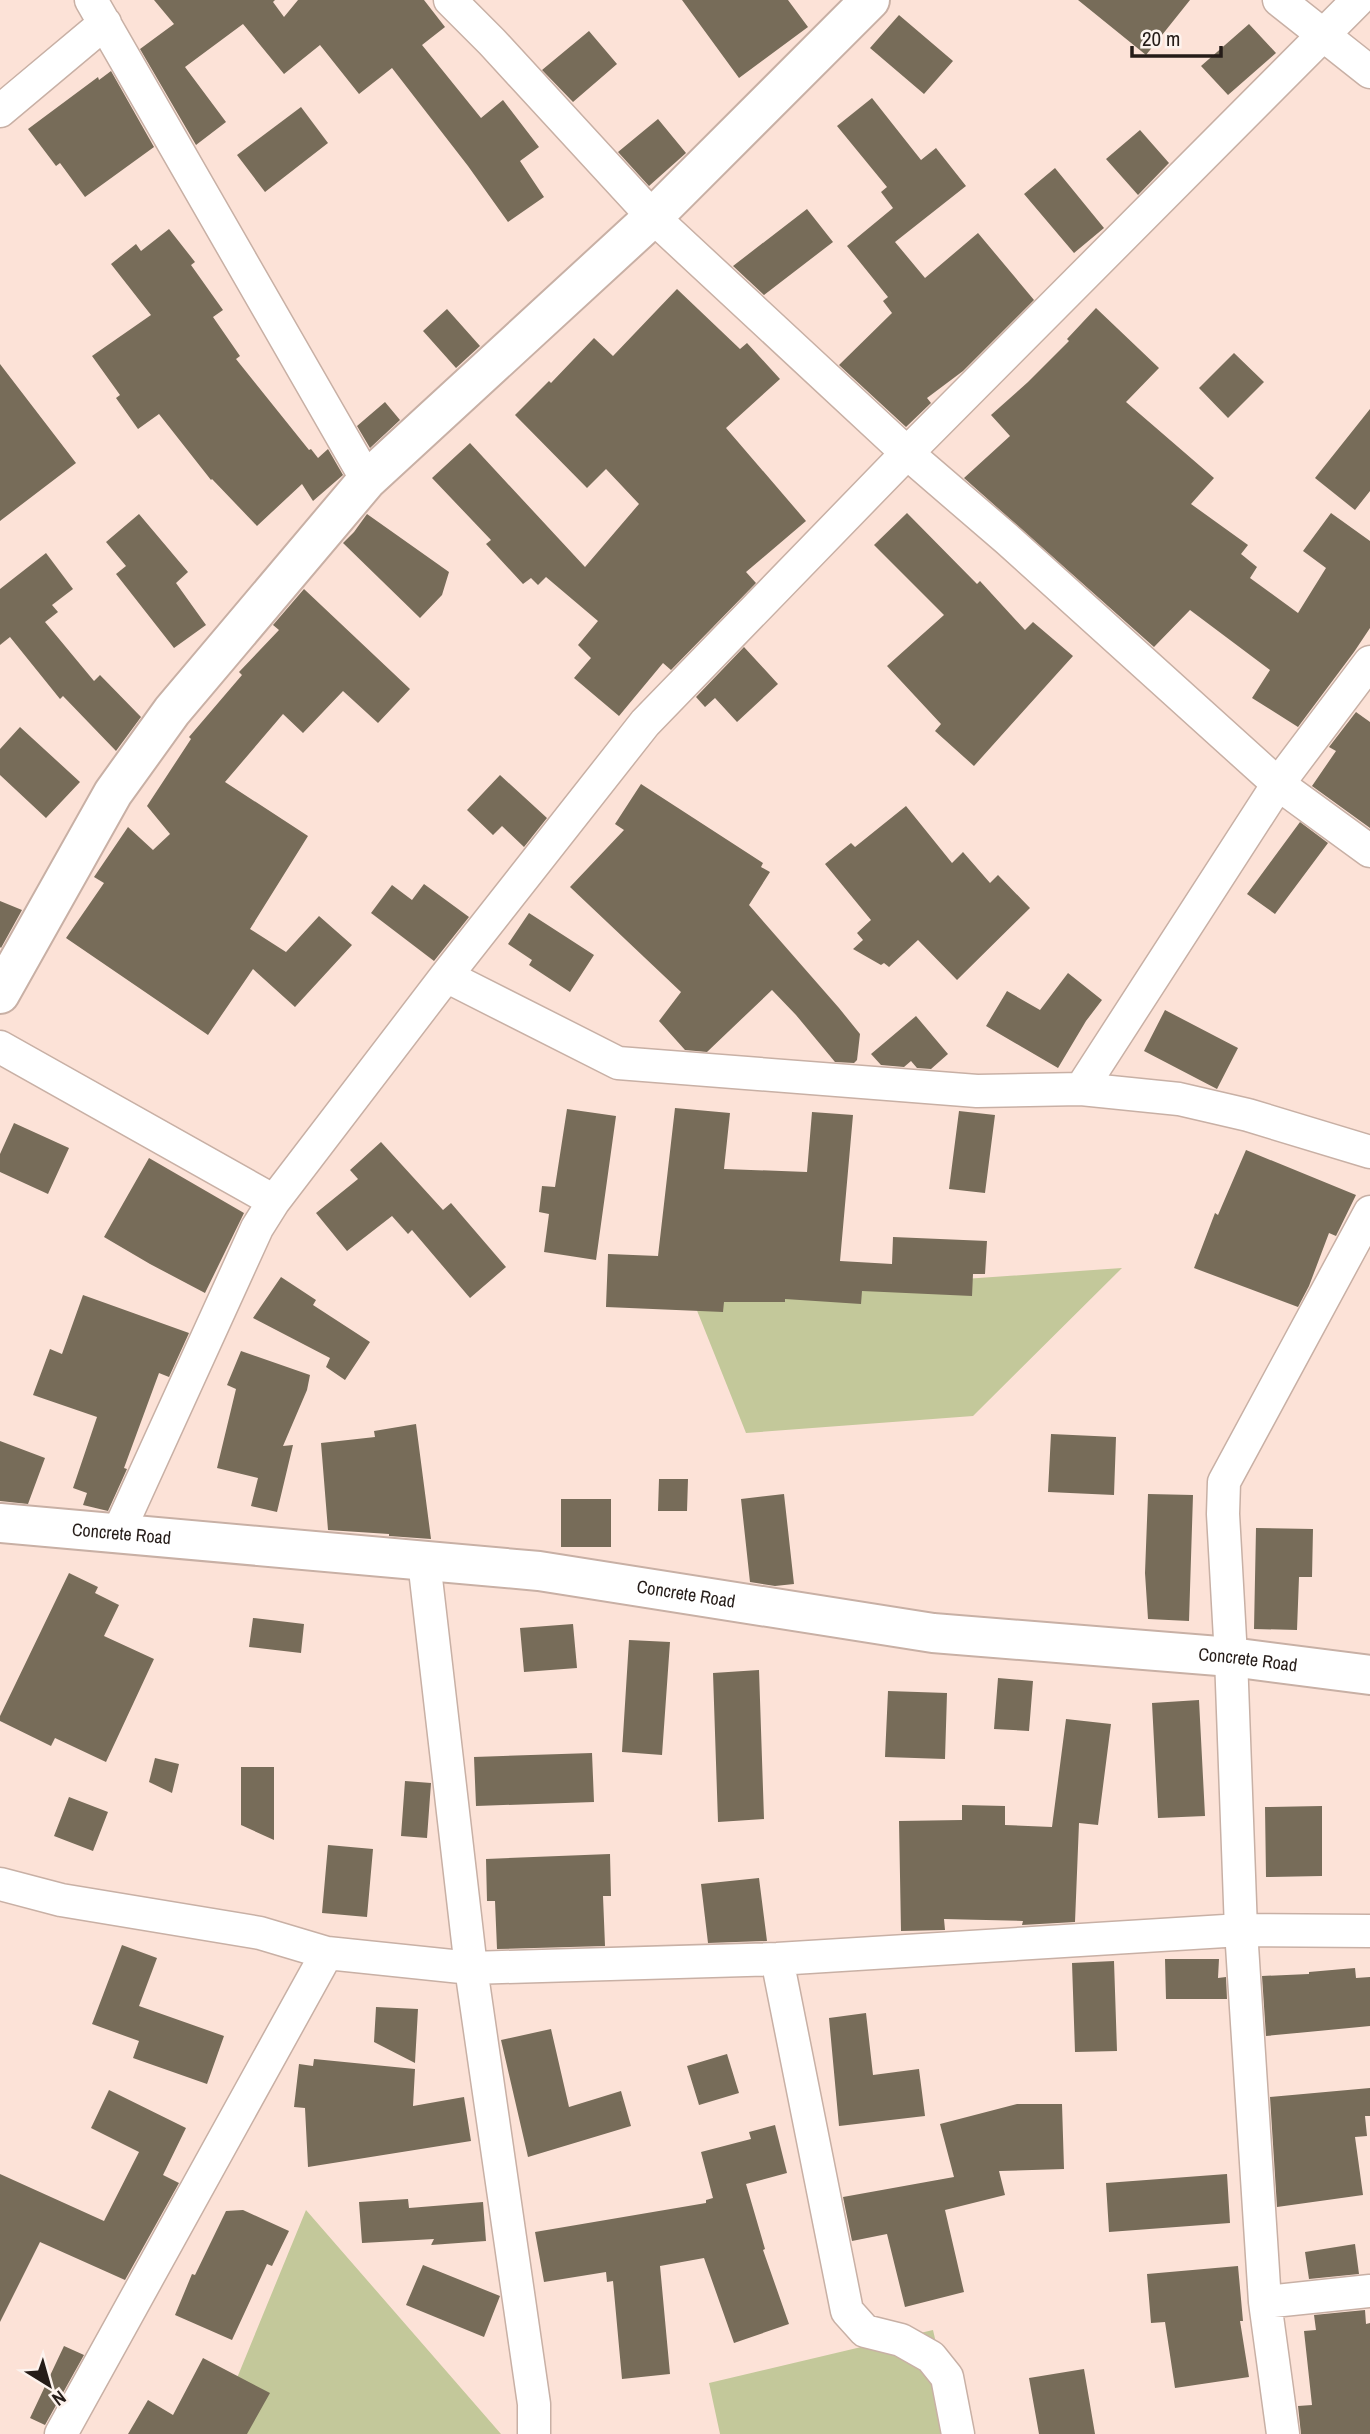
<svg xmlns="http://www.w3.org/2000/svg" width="1370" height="2434" font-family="'Archivo Narrow',sans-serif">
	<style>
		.green { fill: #c3c89a }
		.building { fill: #776c59 }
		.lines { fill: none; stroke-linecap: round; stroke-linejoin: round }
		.street-casing { stroke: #c8b0a5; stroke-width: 35 }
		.secondary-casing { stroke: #c8b0a5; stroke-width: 42 }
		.street { stroke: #fff; stroke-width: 32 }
		.secondary { stroke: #fff; stroke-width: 38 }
		.labels { text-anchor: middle; stroke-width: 5; stroke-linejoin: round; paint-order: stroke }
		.street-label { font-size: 18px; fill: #251c18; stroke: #fdf3ee }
	</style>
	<rect width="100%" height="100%" fill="#fce2d7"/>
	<path class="green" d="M1122 1268 973 1416 746 1433 692 1298Z
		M306 2210 501 2434H214Z
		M933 2330 957 2434H720L709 2383Z"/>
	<path class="building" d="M154 0H275L273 2 284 17 298 0H424L445 27 422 45 481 118 503 100 539 147 520 161 544 197 508 222 468 166 392 68 359 94 320 45 284 74 243 24 185 67 226 122 196 145 140 49 174 24Z
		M682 0H788L808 27 739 78Z
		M1078 0H1190L1146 55Z
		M899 15 953 61 924 94 870 48Z
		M1249 24 1276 53 1228 95 1201 66Z
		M589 31 617 64 573 102 542 70Z
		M111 71 154 147 85 197 60 163 56 166 28 129 98 77 99 80Z
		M872 98 921 160 936 148 966 186 895 242 925 278 978 233 1034 300 963 371 927 398 931 403 906 427 839 365 892 313 883 301 888 297 847 246 893 208 881 192 887 187 837 126Z
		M301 107 328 143 265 192 237 155Z
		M658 119 686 153 649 186 618 152Z
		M1140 130 1169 163 1138 195 1106 159Z
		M1055 168 1104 228 1074 253 1024 194Z
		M807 209 833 242 764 295 733 266Z
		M169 229 195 262 191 265 223 310 213 317 240 356 236 359 309 450 311 449 318 458 328 449 343 475 313 501 302 484 257 526 212 479 211 480 159 414 138 429 116 398 120 395 92 356 151 315 111 264 136 244 141 251Z
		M677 289 740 349 747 343 780 379 726 428 806 521 746 572 756 583 671 670 663 663 619 716 574 678 591 658 578 645 598 621 546 577 538 585 531 578 523 584 486 544 491 540 432 478 470 443 585 567 639 504 606 469 587 488 515 415 549 381 551 383 594 338 613 356Z
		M1096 308 1159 368 1126 402 1214 478 1191 504 1248 545 1241 554 1257 567 1250 578 1298 613 1326 568 1303 551 1331 513 1370 541V628L1354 652 1298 727 1252 698 1270 670 1190 610 1154 647 964 478 1010 436 991 415 1028 382 1069 341 1067 339Z
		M447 309 480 346 456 368 423 331Z
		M1234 353 1264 382 1228 418 1199 388Z
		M0 364 76 463 0 521Z
		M385 402 400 420 370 448 357 426Z
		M1370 409V491L1355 510 1315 478Z
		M907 513 977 584 980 581 1025 630 1033 622 1073 656 974 766 935 731 941 724 887 666 944 615 874 545Z
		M139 514 188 572 176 583 206 625 174 648 116 574 126 566 106 542Z
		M367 514 449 572 442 595 420 618 343 543 354 532Z
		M46 553 73 589 52 605 58 612 45 622 94 681 100 675 141 717 116 751 63 696 60 699 10 637 0 645V589Z
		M304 589 410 689 378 723 343 691 303 733 283 714 225 782 308 836 250 929 286 952 319 916 352 945 295 1007 253 969 208 1035 66 938 104 883 94 877 128 827 153 850 170 834 147 806 191 739 189 737 242 675 239 672 279 630 273 625Z
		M744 647 778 684 737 722 715 698 705 707 696 697Z
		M1356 712 1370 722V828L1312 786 1336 751 1329 747Z
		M20 727 80 782 46 818 0 775V749Z
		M500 775 547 818 524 847 502 826 493 835 467 810Z
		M641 784 763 863 761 867 770 872 749 905 839 1008 860 1034 857 1060 854 1063 835 1062 796 1015 772 990 707 1052 685 1050 659 1021 681 992 570 887 624 830 615 824Z
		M906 806 952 863 963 852 990 883 998 875 1030 908 957 980 918 940 889 967 884 963 881 965 853 949 863 940 857 933 871 920 825 864 851 843 855 847Z
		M1300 822 1328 843 1275 914 1247 894Z
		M424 884 469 917 434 961 371 913 392 885 412 900Z
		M0 901 22 910 1 948 0 947Z
		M529 913 594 955 570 992 529 965 532 960 508 944Z
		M1068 973 1102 1000 1086 1021 1058 1068 986 1026 1007 991 1040 1010Z
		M1165 1010 1238 1048 1217 1089 1144 1051Z
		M916 1016 948 1054 931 1069 917 1068 911 1061 904 1067 881 1065 871 1054Z
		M675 1108 730 1113 724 1169 807 1172 812 1112 853 1115 840 1261 892 1264 893 1237 987 1241 985 1274H973L972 1296 862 1291 861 1304 785 1299V1302H724L723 1312 606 1307 608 1254 658 1256Z
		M567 1109 616 1116 596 1260 544 1252 549 1214 539 1212 542 1186 555 1187Z
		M959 1111 995 1115 985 1193 949 1189Z
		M14 1123 69 1148 48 1194 0 1172V1154Z
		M381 1142 443 1210 451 1203 506 1267 470 1298 412 1230 408 1234 392 1216 347 1251 316 1213 358 1179 350 1170Z
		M1246 1150 1356 1195 1336 1236 1329 1233 1309 1286 1298 1307 1194 1268 1215 1213 1218 1215Z
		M149 1158 244 1213 205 1293 150 1264 104 1237Z
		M281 1277 316 1300 313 1305 370 1342 345 1380 326 1367 330 1358 253 1318Z
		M83 1295 189 1333 169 1377 159 1373 124 1468 127 1469 108 1511 83 1505 87 1493 73 1488 97 1417 33 1395 50 1349 62 1354Z
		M241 1351 310 1375 307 1390 283 1446 293 1445 277 1512 251 1506 258 1478 217 1468 236 1389 227 1385Z
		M416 1424 431 1539 389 1536V1534L328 1530 321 1443 375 1437 374 1431Z
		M1051 1434 1116 1437 1114 1495 1048 1492Z
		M0 1441 45 1458 28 1504 0 1501Z
		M659 1479H688L687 1511H658Z
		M784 1494 794 1584 775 1586 750 1582 741 1499Z
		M1148 1494 1193 1495 1189 1621 1148 1619 1145 1573Z
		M561 1499H611V1547H561Z
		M1256 1528 1313 1529 1312 1577H1299L1297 1630 1254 1629Z
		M69 1573 98 1587 95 1593 119 1605 104 1636 154 1659 106 1762 55 1738 51 1746 0 1721V1716Z
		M253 1618 304 1624 301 1653 249 1647Z
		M573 1624 577 1668 524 1672 520 1628Z
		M629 1640 670 1642 662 1755 622 1752Z
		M759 1670 764 1819 718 1822 713 1673Z
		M998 1678 1033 1681 1029 1731 994 1729Z
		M888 1691 947 1693 945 1759 885 1757Z
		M1199 1700 1205 1816 1158 1818 1152 1703Z
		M1066 1719 1111 1724 1098 1825 1079 1823 1075 1922 1022 1925 1023 1921 944 1919 945 1930 901 1931 899 1821 962 1820V1805L1005 1806V1825L1052 1827Z
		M592 1753 594 1802 476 1806 474 1757Z
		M155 1758 179 1764 172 1793 149 1782Z
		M241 1767H274V1840L241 1825Z
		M405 1781 431 1783 427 1838 401 1836Z
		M69 1797 108 1812 93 1851 54 1836Z
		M1322 1806V1876L1266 1877 1265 1807Z
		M328 1845 373 1849 367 1917 322 1913Z
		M610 1854 611 1896H603L605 1946 497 1949 495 1901H487L486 1859Z
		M759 1878 767 1941 708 1943 701 1884Z
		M122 1945 157 1958 139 2006 224 2036 207 2084 133 2058 139 2041 92 2024Z
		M1165 1959H1219L1218 1978 1226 1977 1227 1999H1166Z
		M1114 1961 1117 2051 1075 2052 1072 1963Z
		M1355 1968 1356 1978 1370 1977V2026L1266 2036 1262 1976 1309 1974V1972Z
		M376 2007 418 2009 415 2063 374 2042Z
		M866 2013 873 2075 919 2069 925 2116 839 2126 829 2018Z
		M551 2029 569 2107 621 2091 631 2126 528 2157 501 2040Z
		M727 2054 739 2093 699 2105 687 2066Z
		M314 2059 415 2069 413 2106 464 2097 471 2141 308 2167 305 2108 294 2107 299 2064 313 2066Z
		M1370 2088V2116H1365L1367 2136 1355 2137 1363 2195 1277 2207 1270 2097Z
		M109 2090 186 2128 163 2175 179 2183 125 2280 40 2242 0 2322V2174L104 2221 139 2152 91 2128Z
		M1017 2104H1062L1064 2169 999 2171 1005 2195 945 2210 964 2292 905 2307 887 2234 852 2241 843 2197 954 2177 940 2124Z
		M775 2125 787 2173 746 2184 765 2249 763 2250 789 2324 734 2343 704 2258 660 2266 670 2374 622 2379 613 2281 607 2282 606 2272 544 2282 535 2232 706 2203V2200L713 2198 701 2152 751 2139 749 2132Z
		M1227 2174 1230 2223 1109 2232 1106 2183Z
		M408 2199 409 2208 483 2202 486 2241 431 2245 434 2239 362 2243 359 2202Z
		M243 2210 289 2231 272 2266 267 2264 232 2340 175 2315 192 2274 195 2275 226 2211Z
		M1355 2244 1359 2274 1309 2279 1305 2252Z
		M423 2265 500 2296 484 2337 406 2305Z
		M1238 2266 1243 2321H1240L1249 2377 1175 2388 1165 2322 1151 2323 1147 2274Z
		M1365 2310 1366 2324 1370 2323V2434H1301L1298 2406 1312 2405 1304 2331 1316 2330 1314 2315Z
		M64 2346 84 2355 45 2425 30 2418Z
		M203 2358 270 2393 247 2434H128L148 2400 173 2415Z
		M1084 2369 1095 2434H1039L1029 2378Z"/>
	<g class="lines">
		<defs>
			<path id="street" d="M91 0 367 480
				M450 0 492 42 653 217 907 453 1008 540 1278 784 1370 851
				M1279 0 1370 72
				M0 111 105 23
				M446 976 618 1063 977 1091 1081 1089 1278 784 1370 662
				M0 1047 274 1201
				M1081 1089 1179 1099 1248 1115 1370 1152
				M118 1533 257 1228 274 1201 446 976 645 723 907 453 1358 0
				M424 1561 471 1968 534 2404V2434
				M0 1884 61 1900 260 1933 327 1953 471 1968 777 1959 1241 1930 1370 1931
				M777 1959 847 2311 865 2331 901 2340 931 2357 947 2377 958 2434
				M1265 2302 1370 2291
				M61 2434 327 1953
				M1283 2434 1265 2302 1241 1930 1231 1657 1223 1514 1224 1482 1370 1212"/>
			<g id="secondary">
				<path d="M0 994 113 793 172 711 367 480 653 217 870 0"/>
				<path id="s1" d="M0 1523 539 1571 933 1633 1231 1657 1370 1675"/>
			</g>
		</defs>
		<use href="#street" class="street-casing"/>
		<use href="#secondary" class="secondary-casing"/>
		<use href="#street" class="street"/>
		<use href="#secondary" class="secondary"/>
	</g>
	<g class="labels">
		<g class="street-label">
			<text dy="6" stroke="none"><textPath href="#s1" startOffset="122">Concrete Road</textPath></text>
			<text dy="6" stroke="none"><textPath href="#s1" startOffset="690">Concrete Road</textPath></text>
			<text dy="6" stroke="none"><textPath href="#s1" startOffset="1256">Concrete Road</textPath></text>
		</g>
	</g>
	<g transform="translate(49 2385) rotate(143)" stroke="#fdf3ee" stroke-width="5" paint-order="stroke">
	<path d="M0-5L12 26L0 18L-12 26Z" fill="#251c18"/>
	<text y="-10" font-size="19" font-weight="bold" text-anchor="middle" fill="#251c18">N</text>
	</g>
	<path d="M1132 46v10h89v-10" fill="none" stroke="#251c18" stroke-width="3.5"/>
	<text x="1142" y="46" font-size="21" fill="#251c18" stroke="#fdf3ee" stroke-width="5" paint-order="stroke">20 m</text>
</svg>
